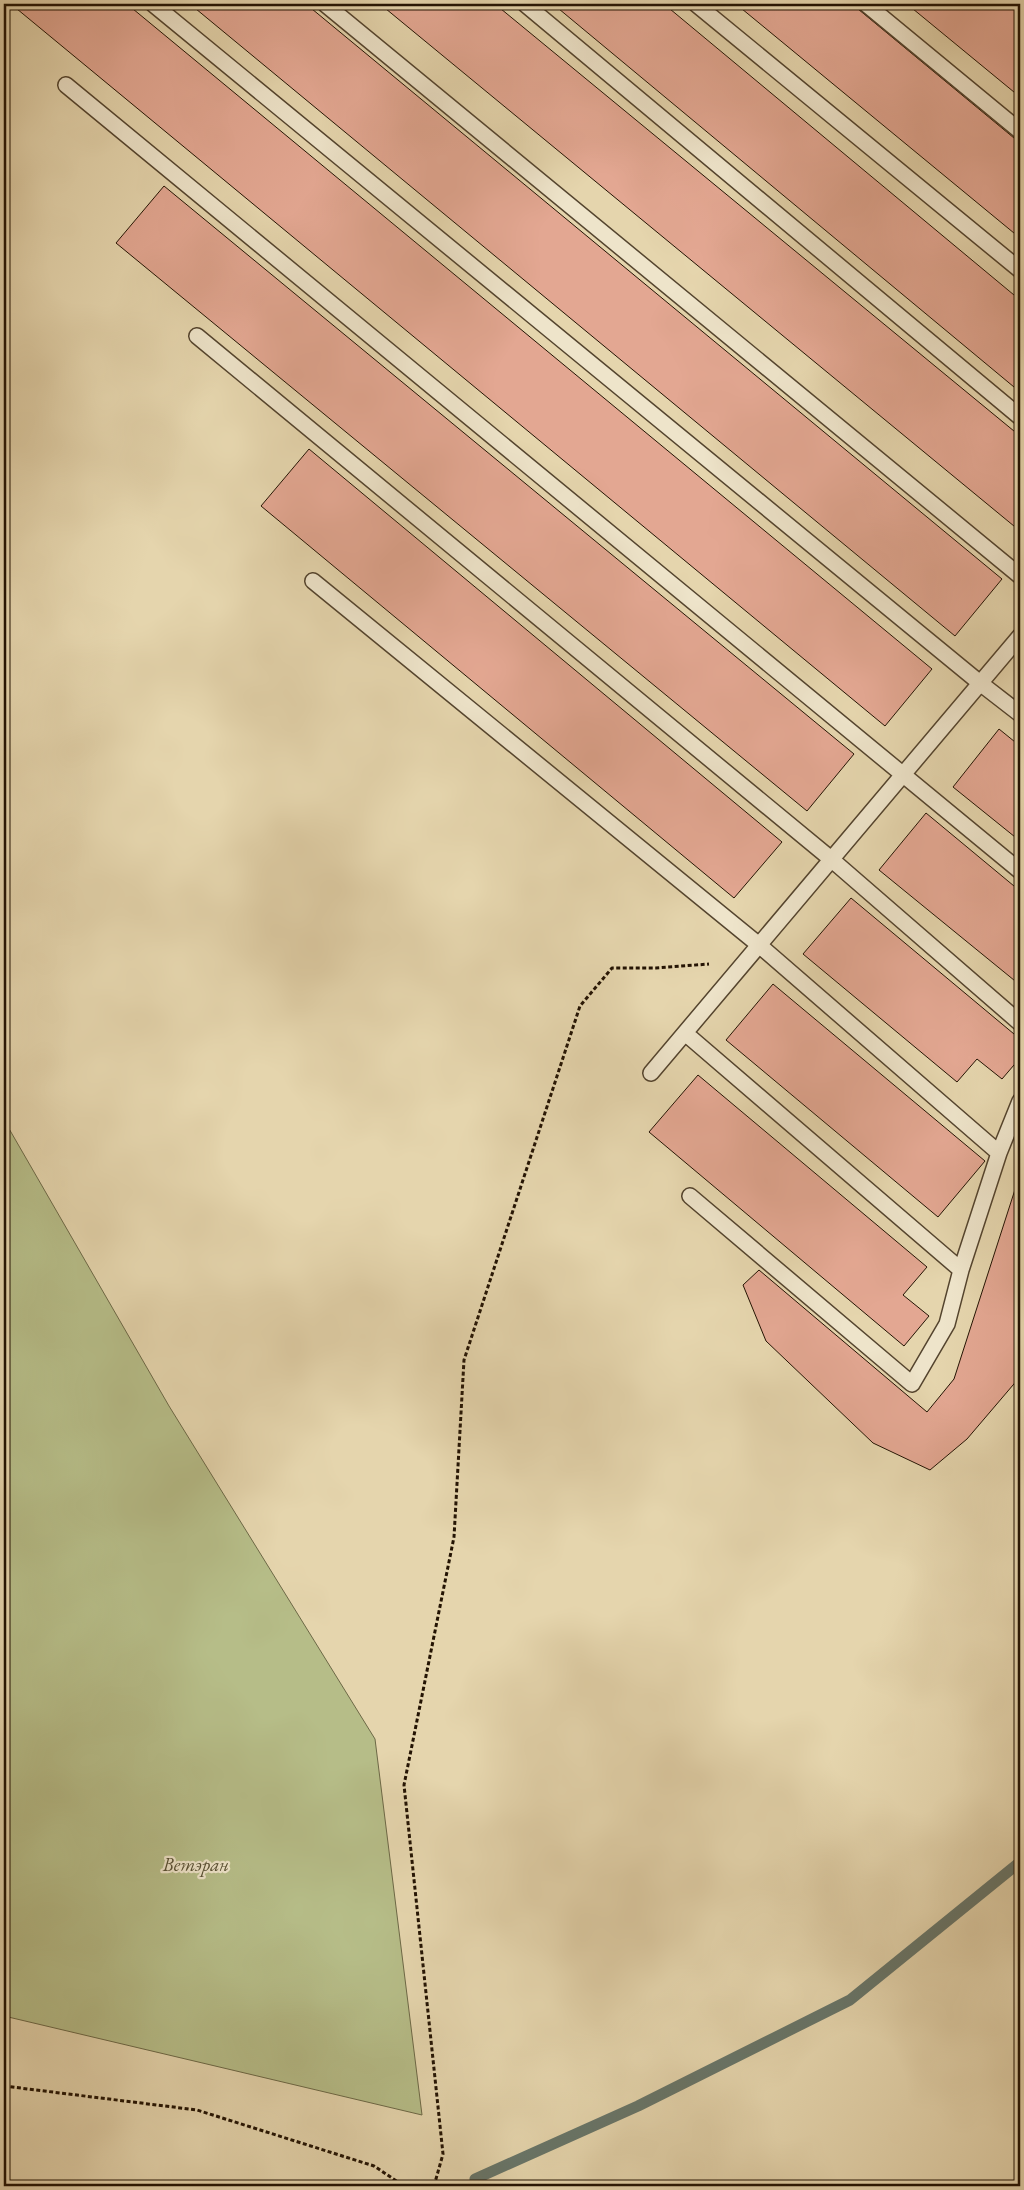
<svg xmlns="http://www.w3.org/2000/svg" width="1024" height="2190" font-family="'EB Garamond',serif">
	<style>
		.green { fill: #b6bd88; stroke: #6c6846 }
		.lines { fill: none; stroke-linecap: round; stroke-linejoin: round }
		.stream { stroke: #68766a; stroke-width: 11 }
		.building { fill: #e3a792; stroke: #231303 }
		.lane-casing { stroke: #54442e; stroke-width: 18 }
		.path { stroke: #231303; stroke-width: 3; stroke-dasharray: 4 2.5; stroke-linecap: butt }
		.lane { stroke: #eee4ca; stroke-width: 15 }
		.labels { text-anchor: middle; stroke-width: 4.5; stroke-linejoin: round; paint-order: stroke }
		.park-label { font-size: 19px; font-style: italic; fill: #564e32; stroke: #eee4ca }
	</style>
	<rect width="100%" height="100%" fill="#e5d5ad"/>
	<filter id="stains"><feTurbulence type="fractalNoise" baseFrequency=".004" numOctaves="4"/><feColorMatrix values="0 0 0 0 .2 0 0 0 0 .09 0 0 0 0 .02 0 0 0 .5 -.17"/></filter>
	<radialGradient id="worn" r=".72"><stop offset=".6" stop-color="#630" stop-opacity="0"/><stop offset="1" stop-color="#630" stop-opacity=".3"/></radialGradient>
	<path class="green" d="M4 1120 169 1406 375 1739 422 2115 4 2016Z"/>
	<g class="lines">
		<path class="stream" d="M475 2179 638 2106 850 2000 1020 1862"/>
	</g>
	<path class="building" d="M11 4H127L932 669 885 726Z
		M190 4H306L1002 579 955 636Z
		M380 4H495L1020 436V531Z
		M553 4H664L1020 300V392Z
		M736 4H852L1020 143V238Z
		M907 4H1020V97Z
		M164 186 854 754 807 811 116 243Z
		M309 449 782 842 734 898 261 506Z
		M999 729 1020 746V841L953 787Z
		M926 813 1020 891V985L879 870Z
		M851 898 1020 1039V1058L1002 1079 977 1059 957 1082 803 954Z
		M773 984 985 1161 938 1217 726 1040Z
		M698 1075 927 1267 903 1295 929 1316 904 1346 649 1132Z
		M1020 1174V1373L1019 1378 967 1439 930 1470 873 1443 766 1341 743 1285 759 1270 927 1412 954 1379Z"/>
	<g class="lines">
		<defs>
			<path id="lane" d="M153 4 980 683 1020 714
				M325 4 1020 576
				M525 4 1020 417
				M696 4 1020 270
				M866 4 1020 131
				M66 85 1020 871
				M197 336 831 859 1020 1023
				M313 581 759 945 999 1153
				M685 1033 961 1270
				M651 1073 1020 636
				M690 1196 912 1384 947 1324 961 1270 999 1153 1020 1101"/>
		</defs>
		<use href="#lane" class="lane-casing"/>
		<path class="path" d="M4 2086 197 2110 374 2166 404 2186
			M434 2186 443 2154 404 1785 454 1537 464 1360 580 1006 612 968H656L709 964"/>
		<use href="#lane" class="lane"/>
	</g>
	<g class="labels">
		<g class="park-label">
			<text x="196" y="1871">Ветэран</text>
		</g>
	</g>
	<rect width="1024" height="2190" fill="none" stroke="#e5d5ad" stroke-width="20"/>
	<rect x="5" y="5" width="1014" height="2180" fill="none" stroke="#231303" stroke-width="2.5"/>
	<rect x="10" y="10" width="1004" height="2170" fill="none" stroke="#231303"/>
	<rect width="100%" height="100%" filter="url(#stains)"/>
	<rect width="100%" height="100%" fill="url(#worn)"/>
</svg>
